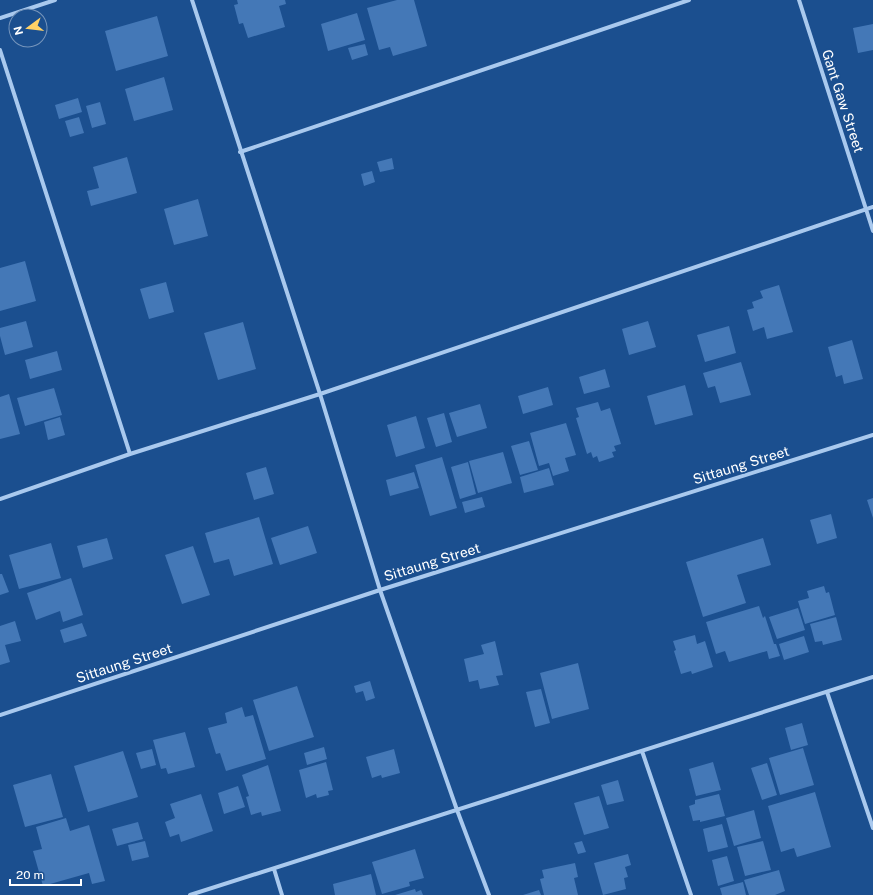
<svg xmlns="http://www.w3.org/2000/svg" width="873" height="895" font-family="'Public Sans',sans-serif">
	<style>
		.building { fill: #4478b7 }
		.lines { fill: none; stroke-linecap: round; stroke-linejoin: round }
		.street { stroke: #a9c9ee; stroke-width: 4 }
		.labels { text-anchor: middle; stroke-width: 3.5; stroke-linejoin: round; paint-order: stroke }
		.street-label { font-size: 14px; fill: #fff; stroke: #1b4f8f }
	</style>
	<rect width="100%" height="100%" fill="#1b4f8f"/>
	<path class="building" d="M237 0H285L286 4 279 6 285 27 248 38 243 23 239 24 234 5 238 4Z
		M397 0H414L427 46 393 56 390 47 379 50 367 8Z
		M357 13 365 40 328 51 321 24Z
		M157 16 168 56 116 71 105 31Z
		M873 24V50L858 53 853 28Z
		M365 44 368 55 352 60 348 48Z
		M164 77 173 110 134 121 125 89Z
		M78 98 82 112 59 119 55 105Z
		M100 102 106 124 92 128 86 106Z
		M79 117 84 133 70 137 65 121Z
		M127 157 137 193 91 206 87 191 99 188 93 167Z
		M392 158 394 169 380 172 377 162Z
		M372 171 375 182 364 186 361 174Z
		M198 199 208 236 174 245 164 209Z
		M25 261 36 301 0 311V268Z
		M166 282 174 312 149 319 140 289Z
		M779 285 793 332 767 339 764 327 753 331 747 310 754 308 752 302 763 298 760 291Z
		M26 321 33 347 5 355 0 336V328Z
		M648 321 656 347 629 355 622 329Z
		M243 322 256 369 218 380 204 333Z
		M729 326 736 353 705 362 697 335Z
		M852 340 863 379 844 384 842 375 836 377 828 347Z
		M57 351 62 370 30 379 25 360Z
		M741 362 751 395 720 403 715 386 708 388 703 373Z
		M605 369 610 387 584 394 579 377Z
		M685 385 693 415 655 425 647 396Z
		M548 387 553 405 523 414 518 396Z
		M54 388 62 415 25 426 17 398Z
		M9 394 20 434 0 439V397Z
		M598 402 601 411 610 408 621 444 614 446 616 451 612 452 614 457 599 462 597 456 593 458 591 452 587 454 576 418 579 417 576 408Z
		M480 404 487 428 457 437 449 413Z
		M444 413 452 442 436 447 427 418Z
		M416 416 425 448 396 457 387 425Z
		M60 417 65 435 48 440 44 422Z
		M566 423 576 455 565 458 569 471 553 476 549 463 539 466 530 433Z
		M529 441 538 470 520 475 511 446Z
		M503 452 512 483 478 493 469 461Z
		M442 457 457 508 430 516 415 465Z
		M468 462 476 494 460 499 451 467Z
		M266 467 274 494 254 500 246 473Z
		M549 468 554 485 524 493 520 477Z
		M414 472 419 488 390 496 386 480Z
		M482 497 485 507 465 513 462 502Z
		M873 498V518L867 500Z
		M831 514 837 538 817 544 810 520Z
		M259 517 273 564 234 576 229 559 214 563 205 533Z
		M308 526 317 553 280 565 271 538Z
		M107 538 113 559 83 568 77 546Z
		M763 538 771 565 737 575 746 603 703 617 686 562Z
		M51 543 61 578 19 589 9 555Z
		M193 546 210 595 182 604 165 555Z
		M0 574H2L9 592 0 595Z
		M71 578 83 615 63 622 60 611 36 620 27 593Z
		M824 586 826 593 829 592 835 615 805 624 798 601 809 598 807 591Z
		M759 606 763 618 765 616 774 644H776L780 656 769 659 767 651 729 662 725 651 716 654 706 622Z
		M798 608 805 630 777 639 769 617Z
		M836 617 842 640 823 645 822 641 815 642 810 624Z
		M15 621 21 641 5 645 10 662 0 665V626Z
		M82 623 87 636 64 643 60 630Z
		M695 635 697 644 705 641 713 667 692 674 691 671 681 674 674 651 676 650 673 641Z
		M804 636 809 652 784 660 779 644Z
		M495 641 503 675 496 676 499 685 480 689 478 680 469 682 464 659 484 654 481 645Z
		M578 663 589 709 552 719 540 673Z
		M370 681 375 698 366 701 363 691 356 693 354 686Z
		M297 686 314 737 269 751 253 700Z
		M541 689 550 723 535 727 526 692Z
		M242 707 245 717 253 715 266 759 226 771 220 753 216 754 208 728 227 723 225 713Z
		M802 723 808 745 791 750 785 728Z
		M185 732 195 767 168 774 166 768 161 769 153 740Z
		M324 747 327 759 307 765 304 753Z
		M803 748 814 785 780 795 769 758Z
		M152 749 156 765 141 769 136 753Z
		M394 749 400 773 382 778 381 775 372 778 366 757Z
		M123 751 138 797 88 812 74 766Z
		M326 762 333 790 328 791 329 795 317 798 316 794 306 798 299 770Z
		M713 762 721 790 696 796 689 769Z
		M767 763 777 795 762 800 751 768Z
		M268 765 281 811 262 816 261 812 251 815 246 797 249 796 242 775Z
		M51 774 63 817 25 827 13 785Z
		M618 780 624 801 607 805 601 785Z
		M238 786 245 807 224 814 218 793Z
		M815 792 831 847 797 857 794 848 781 852 768 806Z
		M201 794 213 831 181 842 179 834 170 837 165 822 175 818 170 804Z
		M719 794 725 816 700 822V820L693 821 689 806 695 804V800Z
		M599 796 609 828 584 835 574 803Z
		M754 810 761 838 734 846 726 818Z
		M66 818 70 831 89 825 105 881 92 884 89 873 43 886 33 851 42 849 36 827Z
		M138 822 143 839 117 846 112 829Z
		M722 824 728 847 708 852 703 829Z
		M145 841 149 857 132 861 128 845Z
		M582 841 586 852 578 854 574 843Z
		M763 841 771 870 745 876 737 847Z
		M415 849 424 878 409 882 410 886 382 894 372 862Z
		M628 854 631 865 625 867 628 877 624 878 626 889 603 895 594 863Z
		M727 856 734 881 718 886 712 860Z
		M575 863 578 877 574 878 578 895H544L540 879 544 878 542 870Z
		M779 870 785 891 775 895H749L744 880Z
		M371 874 376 895H335L333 884Z
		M743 882 746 895H722L720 888Z
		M415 889 416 892 421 890 423 895H395Z
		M539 890 541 895H523Z"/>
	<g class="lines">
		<path class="street" d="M192 0 320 394 380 590 457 810 489 895
			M799 0 873 231
			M0 18 55 0
			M0 50 130 454
			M240 152 689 0
			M0 499 130 454 320 394 873 207
			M827 692 873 828
			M0 715 380 590 873 435
			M642 751 691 895
			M274 869 282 895
			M190 895 873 677"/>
	</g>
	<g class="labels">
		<g class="street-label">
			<text transform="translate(843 101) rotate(72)" y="5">Gant Gaw Street</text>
			<text transform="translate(741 465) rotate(-17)" y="5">Sittaung Street</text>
			<text transform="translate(432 562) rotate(-17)" y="5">Sittaung Street</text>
			<text transform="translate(124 663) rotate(-18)" y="5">Sittaung Street</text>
		</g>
	</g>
	<g transform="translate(28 28) rotate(255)"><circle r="19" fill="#1b4f8f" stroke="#7695bc"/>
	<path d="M0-3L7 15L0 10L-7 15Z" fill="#ffd166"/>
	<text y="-6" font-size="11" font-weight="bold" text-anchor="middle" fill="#ffffff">N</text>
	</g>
	<path d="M10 879v6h71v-6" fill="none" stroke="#ffffff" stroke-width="2"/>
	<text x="16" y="879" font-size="12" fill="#ffffff" stroke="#1b4f8f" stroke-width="3" paint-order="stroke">20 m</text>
</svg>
